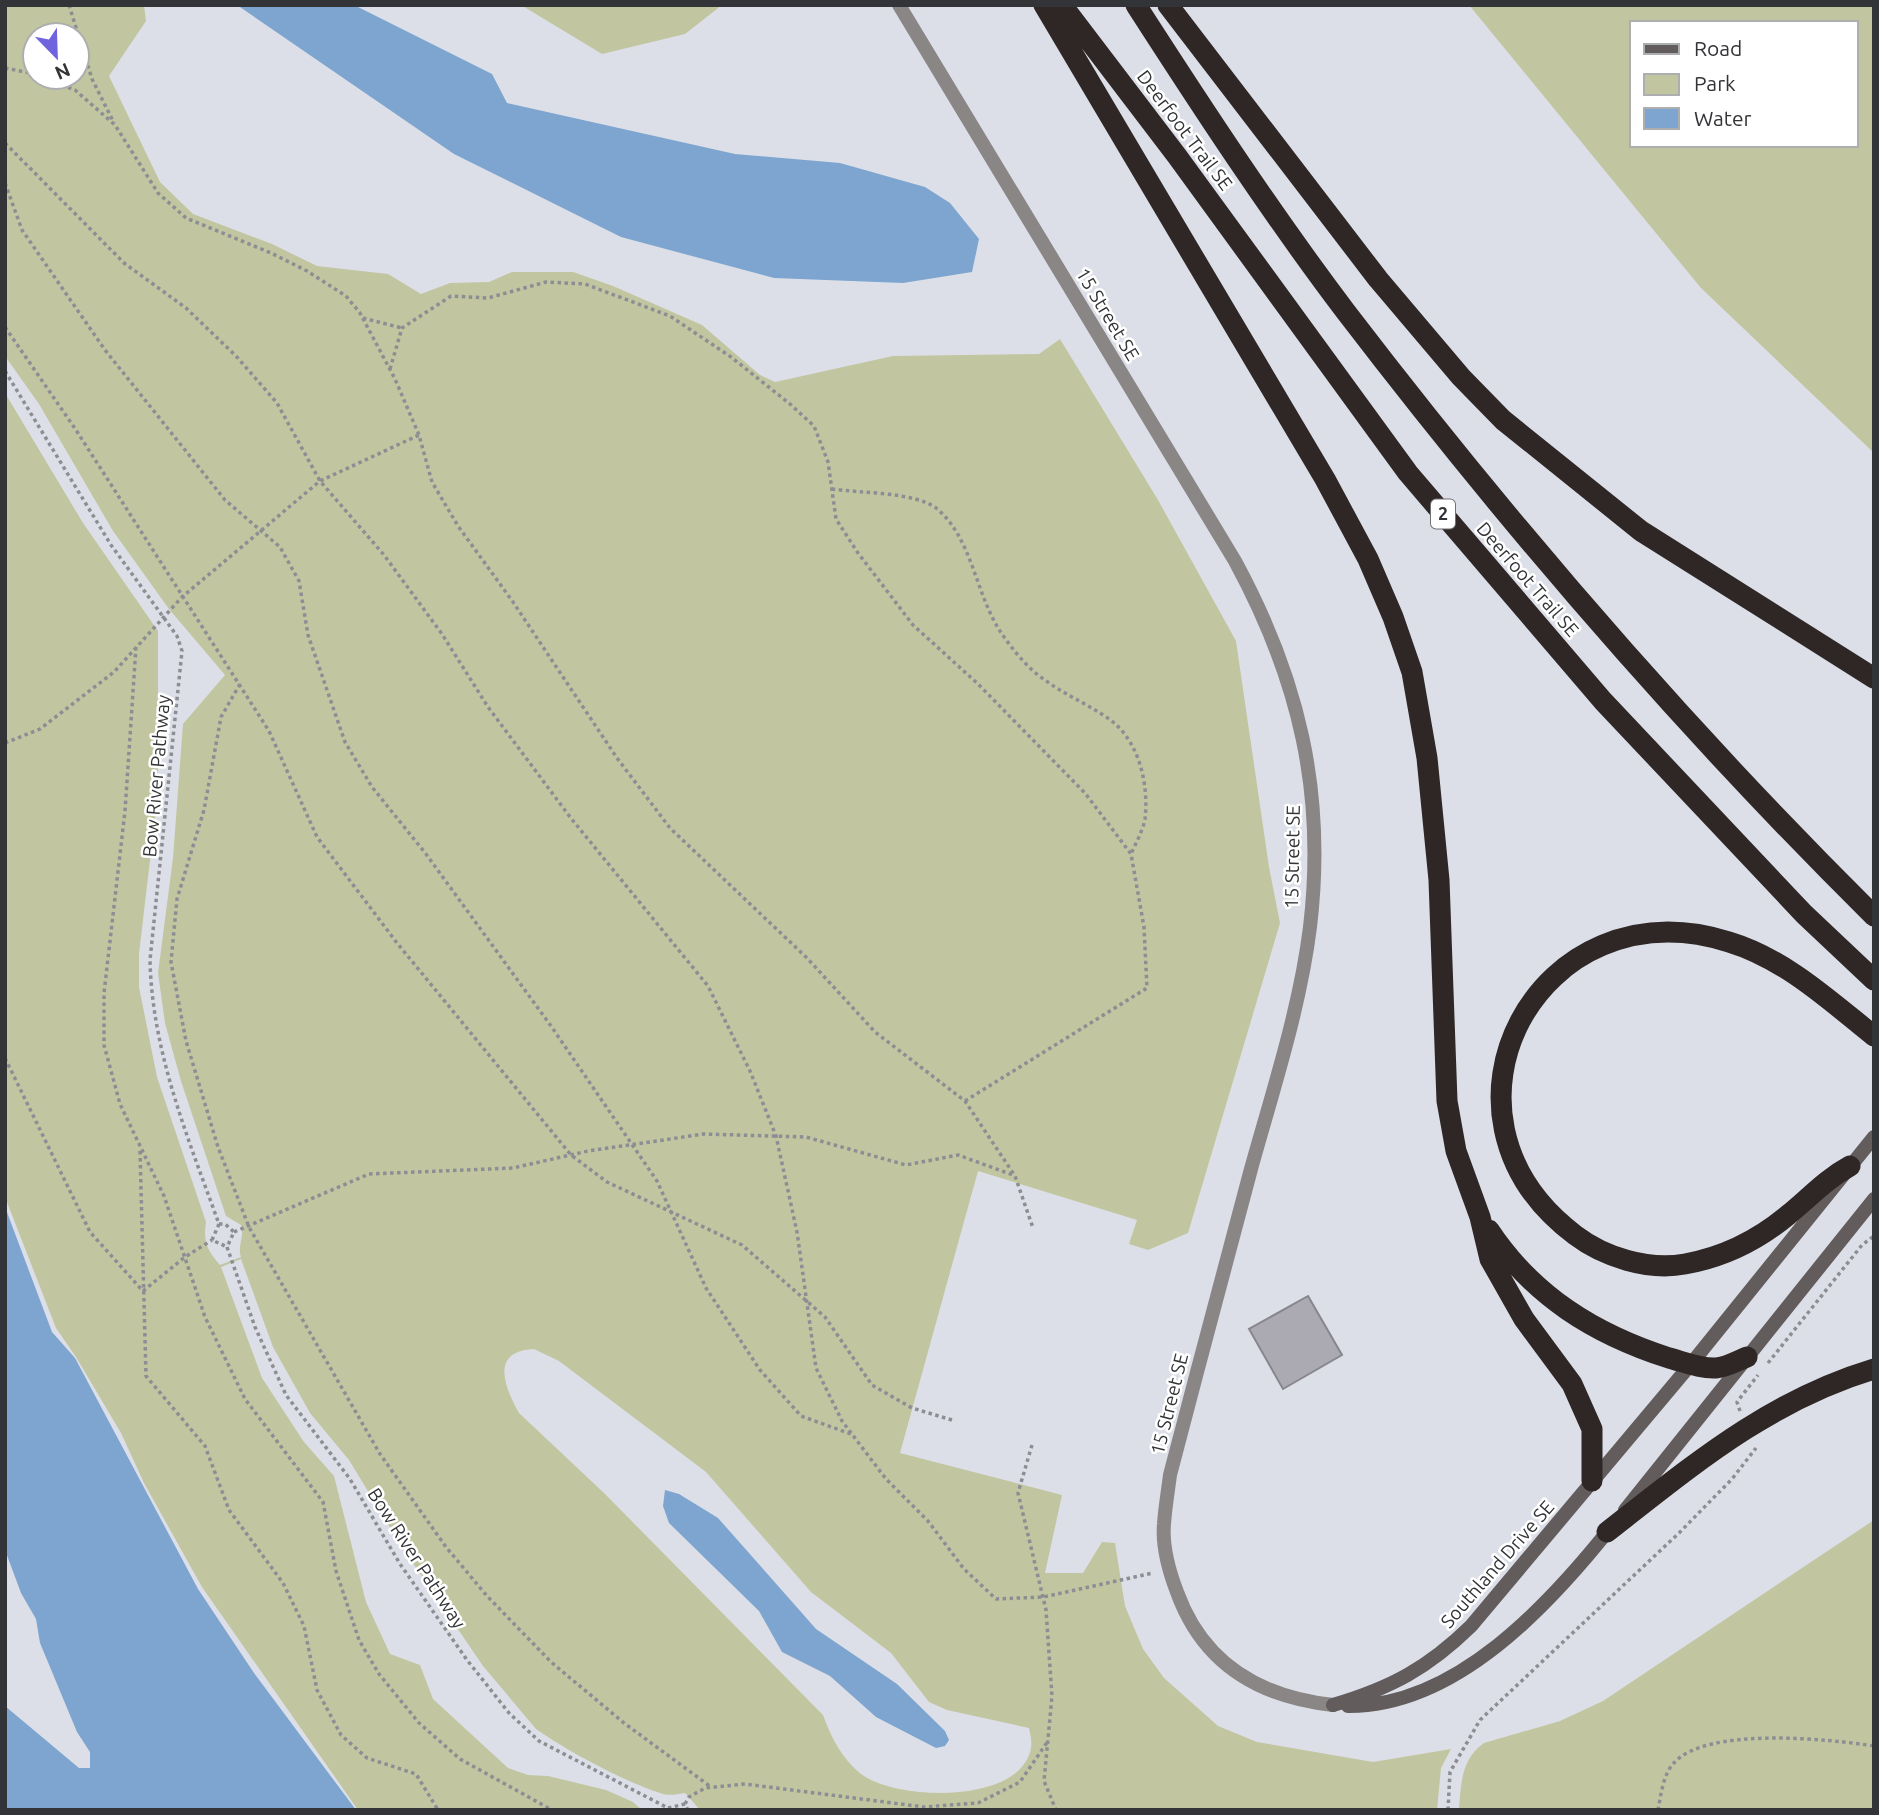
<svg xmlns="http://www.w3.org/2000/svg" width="1879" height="1815" font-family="Ubuntu,sans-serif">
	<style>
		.green { fill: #c1c6a0; fill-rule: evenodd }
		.water { fill: #7da5cf }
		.building { fill: #abaab2; stroke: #87868e; stroke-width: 2 }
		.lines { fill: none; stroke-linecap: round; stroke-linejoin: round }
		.path { stroke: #8c8e93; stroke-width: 3.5; stroke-dasharray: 3.5 3.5; stroke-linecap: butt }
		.street { stroke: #8a8686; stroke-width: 14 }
		.secondary { stroke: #625c5c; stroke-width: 14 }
		.highway { stroke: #2e2726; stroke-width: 21 }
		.labels { text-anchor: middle; stroke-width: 5; stroke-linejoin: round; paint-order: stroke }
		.shield { fill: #fff; stroke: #707173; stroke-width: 2 }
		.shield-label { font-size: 18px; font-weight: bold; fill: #333437 }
		.street-label { font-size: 19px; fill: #333437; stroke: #fff }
	</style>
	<rect width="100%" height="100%" fill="#dcdfe7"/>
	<path class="green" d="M5 5H144L146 21 109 76 160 182 193 214 272 244 317 266 388 274 421 294 450 283 489 282 512 272H573L613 286 702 325 760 375 775 382 893 356 1039 354 1060 339 1158 500 1236 641 1269 867 1280 923 1188 1233 1148 1250 1129 1244 1137 1220 978 1171 900 1453 1062 1495 1045 1573H1083L1102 1542 1115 1543 1125 1606 1143 1649 1164 1678 1218 1726 1257 1742 1373 1762 1451 1749 1441 1768 1437 1810H700L685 1793C678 1794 670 1796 663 1794 627 1783 567 1751 536 1729L483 1666 402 1547 349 1460 310 1413 273 1347 241 1259 221 1267 262 1378 304 1442 334 1476 366 1602 390 1654 420 1665 433 1699 508 1768 528 1775 548 1776 606 1790 633 1802 642 1810H358L202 1587 144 1483 121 1433 76 1357 56 1328 5 1197V393L83 523 158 631V792L139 954V987L157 1077 206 1222C203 1242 207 1250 220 1265L241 1257C237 1245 245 1237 241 1225L226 1216 181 1081 165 1023 158 973 173 858 183 724 225 675 169 609 113 531 39 404 5 356ZM35 35H77V77H35ZM534 1349 559 1361 706 1472 811 1592 891 1653 929 1702 947 1710 1029 1728C1031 1737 1033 1746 1029 1755 1011 1804 895 1800 861 1774 842 1759 831 1737 823 1715L604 1493 519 1413C504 1386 490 1351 534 1349Z
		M521 5H722L685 34 602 54Z
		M1469 5H1874V453L1701 288ZM1632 23H1856V145H1632Z
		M1874 1520V1810H1459C1461 1784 1461 1759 1484 1743L1560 1721 1603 1701Z"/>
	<path class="water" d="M237 5H354L492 74 507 103 735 154 840 163 925 187 950 203 979 239 972 272 903 283 774 278 621 237 454 154Z
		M5 1207 52 1332 75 1358 198 1589 254 1673 356 1810H5V1706L79 1768H90V1752L77 1732 40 1643 36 1619 21 1593 5 1550Z
		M665 1490 679 1494 718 1518 816 1629 897 1684 945 1731 949 1740 945 1746 936 1748 876 1717 830 1676 782 1652 759 1611 669 1523 663 1506Z"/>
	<path class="building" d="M1308 1296 1342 1355 1283 1389 1249 1329Z"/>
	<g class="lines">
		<path class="path" d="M69 5 92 79 114 123
			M5 68 35 74
			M42 77 75 90 115 125 158 193 186 218 271 253 307 271 346 296 360 313 395 379 419 435 432 482 458 526 513 602 617 758 670 828 807 958 875 1032 965 1101 1015 1176 1033 1228
			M5 143 124 263 186 308 236 356 277 403 320 481 384 555 442 634 488 707 570 817 708 986 750 1071 776 1136 797 1232 816 1368 842 1421 886 1479 928 1521 964 1569 996 1599 1043 1597 1153 1573
			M5 183 22 230 105 350 225 500 280 547 299 581 308 635 345 742 372 787 426 854 551 1026 657 1181 706 1288 760 1370 801 1416 851 1434
			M363 318 402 328
			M5 327 76 430 269 731 317 837 397 943 571 1155 607 1182 742 1245 825 1317 872 1385 912 1408 952 1420
			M390 369 402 328 451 296 488 298 546 282 585 284 670 316 731 357 790 404 814 426 828 462 836 519 858 553 913 625 977 683 1085 793 1131 854 1144 927 1147 988 965 1101
			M5 371 111 545 177 636 182 651 150 960C152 1052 188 1138 219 1224
			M832 489C859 493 915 492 936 508 973 538 975 595 1002 634 1013 650 1028 669 1045 680 1065 695 1088 704 1109 719 1139 740 1149 784 1145 819 1143 830 1136 843 1131 854
			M136 647 125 811 104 993V1045L120 1104 164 1196 205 1317 245 1399 323 1502 336 1571 359 1640 379 1674 419 1723 460 1759 552 1810
			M240 684 221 717 204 810 177 899 171 962 186 1041 218 1147 249 1227 380 1454 446 1547 487 1596 551 1662 624 1723 711 1787
			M5 743 40 729 114 672 182 597 320 481 419 435
			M5 1058 90 1232 142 1290
			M140 1151 146 1376 205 1446 229 1510 283 1583 304 1626 317 1690 341 1735 367 1758 416 1774 438 1810
			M219 1224H225L234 1232 227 1247
			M219 1224 212 1240 227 1247
			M234 1232 369 1174 513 1168 588 1151 704 1134 806 1137 906 1165 958 1155 1013 1175
			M227 1247 255 1327 286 1395 350 1479 400 1564 467 1660 509 1713 539 1741 668 1808
			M143 1291 185 1257 212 1240
			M1768 1363 1862 1245 1874 1236
			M1740 1411 1737 1402 1758 1375
			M1032 1445 1018 1493 1046 1610 1052 1696 1044 1781 1056 1810
			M685 1804 689 1797 705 1788 745 1784 924 1807 978 1803 1020 1782 1048 1741
			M668 1808 685 1804 688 1810
			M1448 1810 1450 1772 1480 1720 1679 1533 1732 1479 1756 1448
			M1658 1810C1661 1795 1663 1775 1673 1764 1704 1726 1830 1739 1874 1746"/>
		<path class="street" d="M899 5 1235 561C1299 679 1326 793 1310 927 1300 1008 1273 1090 1251 1169 1223 1271 1197 1373 1170 1475 1168 1491 1165 1508 1164 1524 1162 1547 1169 1571 1177 1592 1203 1664 1259 1697 1333 1705"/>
		<path class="secondary" d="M1625 1510 1874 1199
			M1333 1705C1391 1688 1428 1668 1471 1626L1691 1364 1874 1137
			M1348 1706C1456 1707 1550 1604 1612 1526"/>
		<path class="highway" d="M1044 5 1325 479 1368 559 1393 617 1412 672 1427 758 1439 880 1447 1101 1456 1151 1480 1217 1490 1259 1524 1319 1572 1384 1592 1429V1481
			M1062 5 1177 156 1408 473 1603 701 1804 914 1874 980
			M1136 5C1203 109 1271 213 1346 312 1509 525 1683 727 1874 916
			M1168 5 1378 279 1461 377 1503 420 1641 531 1874 678
			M1850 1166C1826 1179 1809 1198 1788 1215 1758 1240 1724 1257 1685 1264 1648 1271 1604 1257 1575 1235 1414 1114 1539 882 1729 942 1785 959 1829 1000 1874 1036
			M1489 1230C1533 1296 1594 1334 1669 1358 1684 1362 1701 1369 1716 1368 1727 1367 1737 1361 1747 1357
			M1607 1532C1693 1465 1768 1401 1874 1369"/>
	</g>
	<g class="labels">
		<rect class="shield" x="1431" y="499.5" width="24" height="29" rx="5"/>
		<g class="shield-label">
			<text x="1443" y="520">2</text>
		</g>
		<g class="street-label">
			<text transform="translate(1185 130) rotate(53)" y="7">Deerfoot Trail SE</text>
			<text transform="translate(1108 314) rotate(59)" y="7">15 Street SE</text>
			<text transform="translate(1528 579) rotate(49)" y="7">Deerfoot Trail SE</text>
			<text transform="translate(156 776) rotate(-85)" y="7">Bow River Pathway</text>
			<text transform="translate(1292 857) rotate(-89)" y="7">15 Street SE</text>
			<text transform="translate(1169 1404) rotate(-76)" y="7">15 Street SE</text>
			<text transform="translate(417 1558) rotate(57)" y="7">Bow River Pathway</text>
			<text transform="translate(1497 1564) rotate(-49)" y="7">Southland Drive SE</text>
		</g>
	</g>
	<rect width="1879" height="1815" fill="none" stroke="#333437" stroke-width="14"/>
	<rect x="1630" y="21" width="228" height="126" fill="#ffffff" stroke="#adaeaf" stroke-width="2"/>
	<rect x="1644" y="44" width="35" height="10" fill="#625c5c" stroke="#adaeaf" stroke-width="2"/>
	<text x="1694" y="56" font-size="21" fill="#333437">Road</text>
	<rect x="1644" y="74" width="35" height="21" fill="#c1c6a0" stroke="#adaeaf" stroke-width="2"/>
	<text x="1694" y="91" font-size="21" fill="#333437">Park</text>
	<rect x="1644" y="108" width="35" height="21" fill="#7da5cf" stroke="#adaeaf" stroke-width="2"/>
	<text x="1694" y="126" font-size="21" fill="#333437">Water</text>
	<g transform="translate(56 56) rotate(157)"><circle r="33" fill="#ffffff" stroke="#adaeaf" stroke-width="2"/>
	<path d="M0-5L12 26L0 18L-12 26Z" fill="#7064de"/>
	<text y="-10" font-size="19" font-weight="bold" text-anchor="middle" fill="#333437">N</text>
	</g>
</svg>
